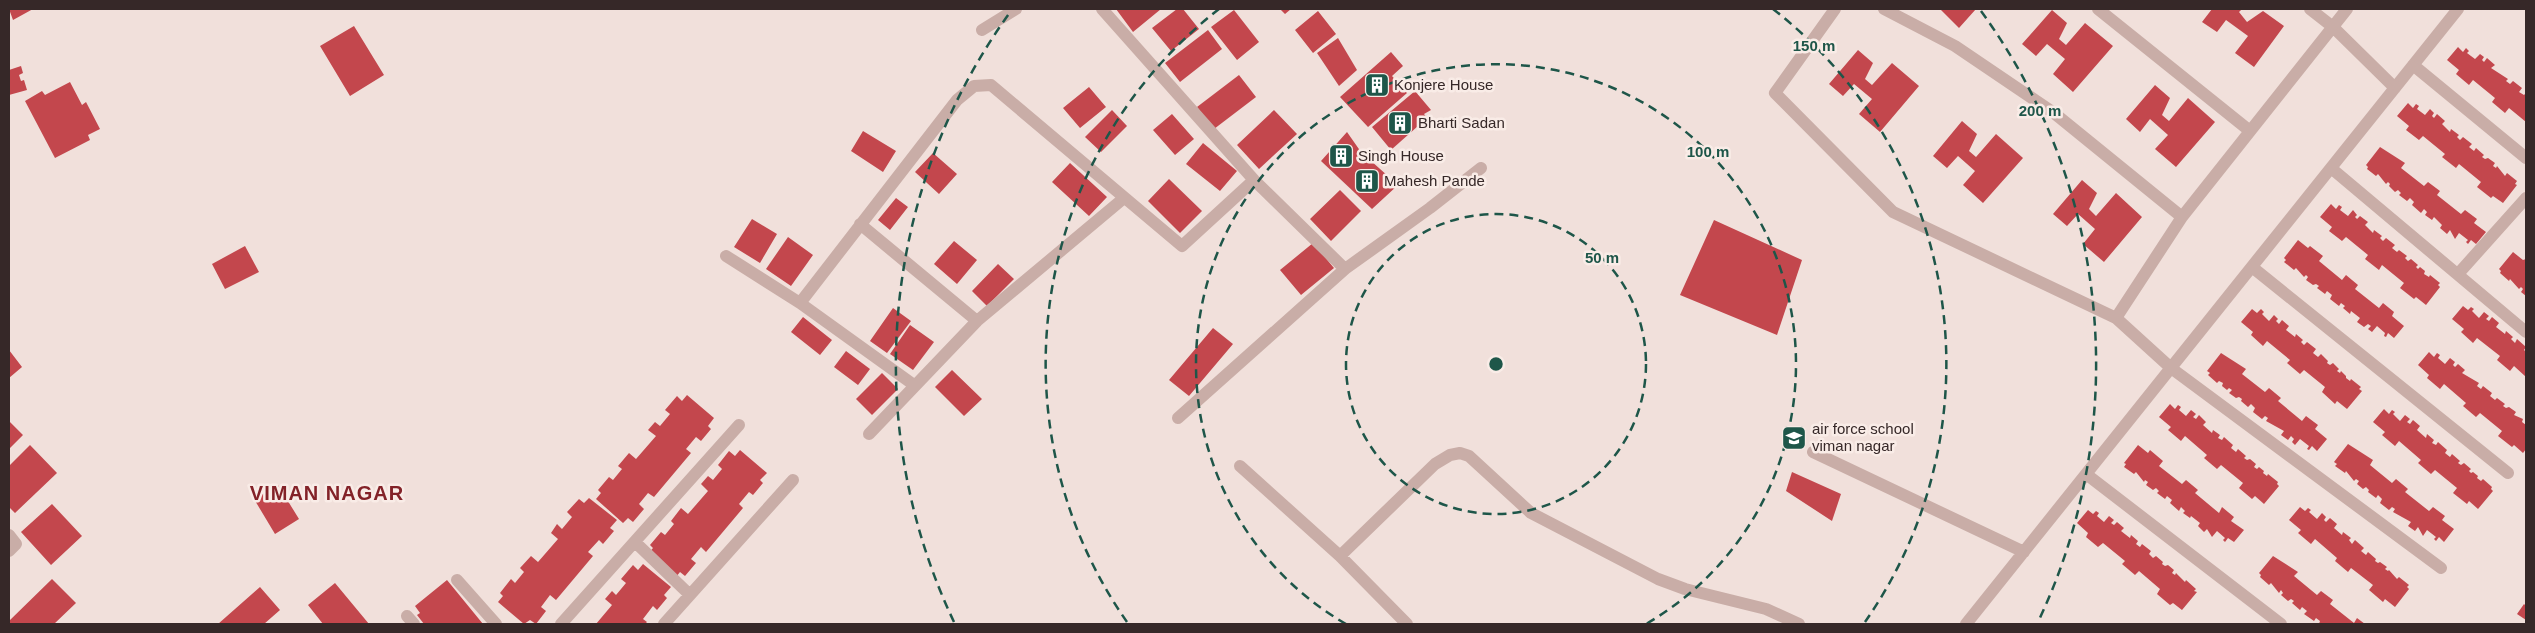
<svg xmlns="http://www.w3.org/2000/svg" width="2535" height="633" font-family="Arial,sans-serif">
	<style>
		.building { fill: #c3474d }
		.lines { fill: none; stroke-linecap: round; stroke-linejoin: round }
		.minor { stroke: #c9ada7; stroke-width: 12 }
		.ring { fill: none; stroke: #1e5649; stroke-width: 2.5; stroke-dasharray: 9 6 }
		.labels { text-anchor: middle; stroke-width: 5; stroke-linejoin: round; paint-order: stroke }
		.poi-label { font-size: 15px; fill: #362828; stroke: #f9ece7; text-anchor: start }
		.district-label { font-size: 20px; font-weight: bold; letter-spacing: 1px; fill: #832228; stroke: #f9ece7 }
		.centre { fill: #1e5649; stroke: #f9ece7; stroke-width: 2.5 }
		.ring-label { font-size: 15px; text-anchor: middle; font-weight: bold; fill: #1e5649; stroke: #f9ece7; stroke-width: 5; stroke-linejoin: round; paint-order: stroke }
	</style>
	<rect width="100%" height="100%" fill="#f1e0db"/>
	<path class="building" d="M9 9H33L13 20Z
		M1116 9H1161L1133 32Z
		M1177 9H1183L1199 29 1171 51 1152 28Z
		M1280 9H1291L1285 14Z
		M1940 9H1976L1959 28Z
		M2212 9H2242L2239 12 2247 22 2263 11 2284 26 2254 67 2235 53 2248 36 2226 20 2217 32 2202 22Z
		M1234 10 1259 42 1237 60 1211 27Z
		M2052 10 2067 23 2059 39 2066 45 2085 23 2113 46 2073 92 2053 74 2065 59 2047 44 2036 56 2022 44Z
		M1318 11 1336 34 1313 53 1295 30Z
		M354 26 384 75 350 96 320 46Z
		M1208 30 1222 49 1180 82 1165 63Z
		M1338 38 1357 70 1339 86 1317 53Z
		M2458 47 2463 52 2466 48 2469 51 2467 53 2475 59 2480 54 2484 57 2482 60 2484 62 2487 58 2495 65 2491 68 2508 79 2506 81 2510 84 2513 81 2522 88 2519 92 2524 95 2526 93V122L2509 108 2505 113 2492 102 2495 98 2473 80 2469 85 2456 74 2459 70 2447 60Z
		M1858 50 1873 63 1865 79 1872 85 1892 63 1919 86 1880 132 1859 114 1872 99 1854 84 1843 96 1829 84Z
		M1391 52 1403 66 1392 76 1407 93 1368 127 1340 97Z
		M21 66 23 73 19 75 21 81 24 80 27 90 9 95V70Z
		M1239 75 1256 97 1214 129 1197 107Z
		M70 82 82 105 86 102 100 129 88 135 90 140 55 158 25 101 42 91 45 95Z
		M2155 85 2170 98 2162 115 2169 121 2188 98 2215 122 2176 167 2155 149 2168 135 2150 119 2140 132 2126 119Z
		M1089 87 1106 107 1080 128 1063 108Z
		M1415 91 1431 110 1424 114 1427 118 1391 150 1372 127Z
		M2408 103 2413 108 2416 104 2419 106 2417 109 2425 115 2430 109 2434 113 2432 116 2434 118 2437 114 2445 121 2442 124 2450 132 2451 129 2459 135 2457 137 2460 140 2463 137 2472 144 2469 147 2474 151 2476 148 2484 155 2482 157 2485 159 2488 158 2495 163 2493 166 2496 168 2497 166 2505 176 2507 173 2517 181 2515 184 2517 185 2503 203 2493 196 2491 198 2477 187 2481 182 2459 164 2456 168 2442 157 2445 154 2423 136 2419 140 2406 130 2409 126 2397 116Z
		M1112 110 1127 126 1101 152 1085 137Z
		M1274 110 1297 134 1259 169 1237 145Z
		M1172 114 1194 139 1175 155 1153 130Z
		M1962 121 1977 134 1969 151 1976 157 1996 134 2023 158 1983 203 1963 185 1975 171 1958 156 1947 168 1933 156Z
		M863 131 896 151 883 172 851 151Z
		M1347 132 1361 152 1398 185 1372 209 1321 161Z
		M1203 143 1237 171 1220 191 1186 164Z
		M2380 147 2405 163 2401 168 2424 186 2428 182 2440 191 2437 195 2461 214 2465 210 2477 219 2474 223 2486 232 2476 244 2471 240 2468 244 2466 242 2468 240 2459 233 2455 239 2450 230 2447 234 2440 228 2442 225 2434 217 2432 220 2425 215 2427 212 2424 209 2421 213 2412 205 2414 202 2410 198 2407 201 2399 195 2401 193 2398 190 2395 192 2389 186 2390 184 2388 182 2386 184 2378 174 2376 176 2367 169 2368 167 2366 165Z
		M933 153 957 174 939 194 915 172Z
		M1070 163 1107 197 1089 216 1052 182Z
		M1169 179 1202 211 1180 233 1148 201Z
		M2082 180 2097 193 2089 209 2096 216 2116 193 2142 217 2104 262 2083 244 2095 229 2078 214 2067 226 2053 214Z
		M1340 190 1361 211 1331 241 1310 219Z
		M896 198 908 207 890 230 878 220Z
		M2331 204 2336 209 2339 205 2342 207 2340 210 2348 216 2353 210 2357 215 2355 217 2357 219 2360 216 2368 222 2365 225 2373 233 2374 230 2382 236 2380 238 2383 241 2386 238 2395 245 2392 248 2397 252 2399 250 2407 256 2405 258 2408 261 2411 259 2418 265 2416 267 2418 269 2420 267 2425 271 2424 274 2429 277 2430 275 2440 283 2438 285 2440 287 2426 305 2416 297 2414 299 2400 288 2404 283 2382 265 2379 270 2365 259 2368 255 2346 237 2342 241 2329 231 2332 227 2320 217Z
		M752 219 777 234 760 263 734 247Z
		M1714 220 1802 260 1777 335 1680 295Z
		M788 237 813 255 791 286 766 269Z
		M2298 240 2308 248 2310 246 2323 256 2319 261 2342 280 2346 275 2358 285 2355 289 2379 308 2383 303 2394 312 2392 316 2404 326 2394 338 2388 333 2386 337 2384 336 2385 333 2377 326 2372 332 2368 329 2371 326 2368 324 2364 327 2357 322 2360 318 2351 311 2350 314 2343 308 2345 306 2341 303 2339 306 2330 299 2332 295 2327 291 2325 294 2317 288 2319 286 2316 284 2313 285 2306 280 2308 277 2306 275 2304 277 2296 268 2294 270 2284 262 2286 260 2284 258Z
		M954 241 977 260 957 284 934 264Z
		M1313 243 1334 268 1301 295 1280 270Z
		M245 246 259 272 225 289 212 264Z
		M2513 252 2523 260 2526 259V296L2521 292 2523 289 2521 287 2519 289 2510 279 2509 281 2500 273 2501 271 2499 269Z
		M998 264 1014 279 987 306 972 291Z
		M2463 306 2468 310 2471 307 2474 309 2472 311 2479 318 2484 312 2489 316 2486 319 2489 321 2492 317 2499 323 2496 327 2505 334 2506 331 2513 337 2511 339 2515 343 2517 339 2526 347 2524 350 2526 352V377L2514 366 2510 371 2497 360 2500 356 2477 338 2473 343 2461 332 2464 329 2452 319Z
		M893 308 911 321 887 353 870 341Z
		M2252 309 2257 313 2261 309 2264 312 2262 314 2269 321 2274 315 2278 319 2276 321 2279 324 2282 320 2289 326 2286 330 2295 337 2296 334 2303 340 2301 342 2304 345 2307 342 2316 349 2313 353 2318 357 2321 354 2328 361 2327 363 2330 365 2333 363 2339 369 2337 371 2340 373 2341 371 2346 376V378L2350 381 2351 379 2361 387 2359 389 2362 391 2347 409 2337 401 2335 404 2322 392 2325 387 2304 370 2300 374 2287 363 2290 360 2267 341 2263 346 2251 335 2253 332 2241 322Z
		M803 317 832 340 820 355 791 332Z
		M910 325 934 342 913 370 890 354Z
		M1213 328 1233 344 1189 396 1169 380Z
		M9 350 22 367 9 378Z
		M846 351 870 369 858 385 834 367Z
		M2429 352 2434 357 2437 353 2440 355 2438 358 2445 364 2450 358 2455 362 2453 365 2455 367 2458 364 2465 370 2462 373 2479 383 2477 386 2481 389 2483 386 2492 393 2490 396 2495 400 2497 398 2505 404 2503 406 2506 408 2509 407 2516 412 2514 415 2523 419 2522 422 2526 425V449L2523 453 2514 445 2512 447 2498 436 2502 431 2480 413 2476 417 2463 406 2466 403 2444 384 2440 389 2427 378 2429 375 2418 365Z
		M2221 353 2246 369 2242 374 2265 392 2269 388 2281 398 2278 401 2302 421 2306 416 2318 425 2315 429 2327 439 2317 451 2312 446 2309 450 2307 449 2309 446 2300 439 2295 445 2292 442 2294 439 2291 436 2288 440 2281 435 2284 431 2266 421 2268 418 2265 416 2262 419 2253 412 2255 408 2251 404 2248 407 2241 401 2242 399 2239 397 2236 398 2229 393 2232 390 2229 388 2227 390 2222 386 2223 383 2219 381 2217 383 2208 375 2210 373 2207 371Z
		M952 370 982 399 964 416 935 387Z
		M882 373 898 389 872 415 856 399Z
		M687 395 714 418 708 426 711 429 701 441 696 437 686 449 691 453 654 497 648 493 639 504 644 509 633 522 628 518 623 523 596 499 601 493 598 490 609 477 613 480 622 469 618 466 629 453 636 459 656 436 648 430 655 422 660 426 670 414 665 410 677 396 682 401Z
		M2170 404 2175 409 2178 405 2181 407 2179 410 2186 416 2191 410 2196 414 2193 417 2196 419 2199 415 2206 422 2203 425 2212 433 2213 430 2220 435 2218 438 2222 440 2224 437 2233 445 2231 448 2236 452 2238 449 2246 456 2244 458 2247 460 2250 459 2256 464 2254 467 2257 469 2259 467 2264 471 2263 473 2267 476 2268 474 2278 482 2277 484 2279 486 2264 504 2255 496 2252 499 2239 488 2243 483 2221 465 2217 469 2204 458 2207 455 2185 436 2181 441 2168 430 2171 427 2159 417Z
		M2384 409 2389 414 2392 410 2395 412 2393 414 2400 421 2405 415 2410 419 2407 422 2410 424 2413 420 2420 426 2417 430 2426 438 2427 434 2434 440 2432 443 2436 445 2438 442 2447 450 2445 453 2450 457 2452 454 2460 461 2458 463 2461 465 2464 463 2471 469 2469 471 2471 473 2473 472 2478 476 2477 478 2481 481 2483 479 2492 487 2491 489 2493 491 2478 509 2469 501 2467 504 2453 493 2457 488 2435 470 2431 474 2418 463 2421 460 2399 441 2395 446 2382 435 2385 432 2373 422Z
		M9 421 23 435 9 449Z
		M2348 444 2373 460 2370 465 2392 483 2396 479 2408 489 2405 492 2429 511 2433 507 2445 516 2442 520 2454 529 2444 542 2439 537 2436 541 2434 539 2436 537 2427 530 2423 536 2418 527 2415 531 2408 526 2411 522 2393 512 2395 509 2392 507 2389 510 2380 503 2382 499 2378 495 2376 498 2368 492 2369 490 2366 487 2363 489 2357 484 2359 481 2356 479 2354 481 2346 471 2345 473 2335 466 2337 464 2334 462Z
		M30 445 57 473 15 513 9 507V466Z
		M2138 445 2148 453 2150 450 2163 461 2159 466 2182 484 2186 480 2198 490 2195 493 2219 513 2222 507 2234 517 2231 521 2244 530 2234 542 2228 538 2225 542 2223 540 2225 538 2217 531 2212 537 2207 529 2204 532 2198 526 2200 523 2191 516 2190 518 2183 513 2185 511 2181 507 2179 511 2170 503 2172 500 2167 496 2165 499 2157 493 2159 491 2156 488 2153 490 2146 485 2148 482 2145 480 2144 482 2136 472 2134 474 2124 467 2126 464 2124 463Z
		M740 450 767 473 760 480 763 483 753 495 749 492 739 504 743 508 706 552 701 547 691 559 696 563 685 576 680 572 676 577 648 554 653 548 650 545 661 532 665 535 674 524 671 521 681 508 688 514 708 491 701 484 708 476 713 480 722 469 718 465 729 451 735 456Z
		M1792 472 1841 494 1832 521 1786 491Z
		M278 485 299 519 275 534 254 499Z
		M589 498 617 520 610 528 614 531 603 544 599 540 588 552 593 556 556 600 550 595 541 607 546 611 536 624 530 620 524 624 498 602 503 596 500 593 511 579 515 583 524 572 520 568 531 556 538 562 558 539 551 533 557 524 562 529 572 517 567 512 579 499 584 503Z
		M52 504 82 536 51 565 21 532Z
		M2300 507 2305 511 2308 508 2311 510 2309 512 2317 519 2322 513 2326 517 2324 520 2326 522 2330 518 2337 524 2334 528 2342 535 2343 532 2351 538 2349 540 2352 544 2355 540 2364 548 2361 551 2366 555 2368 552 2376 559 2375 561 2378 563 2380 562 2387 567 2385 569 2388 571 2389 570 2397 579 2399 577 2409 585 2407 587 2409 589 2395 607 2385 599 2383 602 2369 590 2373 585 2351 568 2348 572 2335 561 2337 558 2315 539 2311 544 2298 533 2301 530 2289 520Z
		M2088 510 2093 514 2096 511 2099 513 2097 516 2104 522 2109 516 2114 520 2111 523 2114 525 2117 522 2124 528 2121 531 2130 538 2131 535 2138 541 2136 544 2140 547 2142 544 2151 551 2149 554 2153 558 2156 556 2163 562 2162 564 2165 566 2168 565 2174 570 2172 573 2175 575 2176 573 2185 582 2186 580 2196 589 2194 591 2197 592 2182 610 2173 603 2170 605 2157 594 2160 589 2139 571 2135 575 2122 564 2125 561 2103 543 2098 547 2086 537 2088 533 2077 523Z
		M2273 556 2298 572 2294 576 2317 595 2321 591 2333 600 2330 604 2354 623 2357 618 2365 624H2319L2320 621 2316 618 2314 621 2304 614 2307 611 2302 607 2300 610 2292 603 2294 601 2291 599 2288 601 2281 595 2283 593 2281 590 2279 593 2271 583 2269 585 2260 577 2261 575 2259 573Z
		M643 564 671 587 664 595 667 598 657 610 653 606 643 619 647 622 645 624H596L612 605 605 599 612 591 616 595 626 583 621 579 633 565 638 570Z
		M52 579 76 603 54 624H9V621Z
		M447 580 483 624H424L417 615 420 613 415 606Z
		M335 583 369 624H323L308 605Z
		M260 587 280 610 264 624H218Z
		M2524 604 2526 606V620L2517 614Z"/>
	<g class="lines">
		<path class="minor" d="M1102 9 1254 180 1345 269
			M1835 9 1775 93 1893 212 2116 318 2171 368 2441 568
			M1884 9 1955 46 2054 113 2182 217
			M2098 9 2250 131
			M2310 9 2333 27 2395 88
			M982 30 1016 9
			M2413 65 2526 158
			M2331 168 2526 332
			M860 224 977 321
			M726 256 800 303 914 385
			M2252 267 2508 473
			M2458 274 2526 198
			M800 303 957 100 974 86 991 85 1182 246 1254 180
			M2116 318 2182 217 2347 9
			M1178 418 1345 269 1430 208 1481 168
			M869 434 977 321 1124 198
			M1813 452 2024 552
			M1240 466 1340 556 1407 624
			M2086 474 2281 624
			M9 535 16 544 9 551
			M635 542 690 595
			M1340 556 1435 464 1450 455 1460 453 1469 456 1531 513 1658 579 1685 589 1766 609 1799 624
			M457 580 496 624
			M407 616 414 624
			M561 624 739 425
			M664 624 793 480
			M1966 624 2458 9"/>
	</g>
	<g class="ring">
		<circle cx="1496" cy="364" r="150"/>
		<path d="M1346 624A300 300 0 1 1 1646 624"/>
		<path d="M1127 622A450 450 0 0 1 1219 9M1773 9A450 450 0 0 1 1865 622"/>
		<path d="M954 622A600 600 0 0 1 1011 11M1981 11A600 600 0 0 1 2038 622"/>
	</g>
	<defs>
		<symbol id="building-square" viewBox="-11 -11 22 22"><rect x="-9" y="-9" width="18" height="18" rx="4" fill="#1e5649" stroke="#f9ece7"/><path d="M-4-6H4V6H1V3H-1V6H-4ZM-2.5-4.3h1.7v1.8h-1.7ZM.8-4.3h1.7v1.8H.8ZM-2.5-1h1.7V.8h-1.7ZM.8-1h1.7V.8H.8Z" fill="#fff"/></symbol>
		<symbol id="school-square" viewBox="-11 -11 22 22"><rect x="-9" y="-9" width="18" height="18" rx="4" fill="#1e5649" stroke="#f9ece7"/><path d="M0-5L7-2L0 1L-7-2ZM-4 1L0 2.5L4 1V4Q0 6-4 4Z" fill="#fff"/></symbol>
	</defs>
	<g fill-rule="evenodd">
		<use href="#building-square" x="1363" y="71" width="28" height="28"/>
		<use href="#building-square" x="1386" y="109" width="28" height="28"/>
		<use href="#building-square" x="1327" y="142" width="28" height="28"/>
		<use href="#building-square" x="1353" y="167" width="28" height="28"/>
		<use href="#school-square" x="1780" y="424" width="28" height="28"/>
	</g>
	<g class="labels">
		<g class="poi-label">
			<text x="1394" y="90">Konjere House</text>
			<text x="1418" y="128">Bharti Sadan</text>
			<text x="1358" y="161">Singh House</text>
			<text x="1384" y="186">Mahesh Pande</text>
			<text x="1812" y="434">air force school<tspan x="1812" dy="17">viman nagar</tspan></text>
		</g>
		<g class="district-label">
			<text x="327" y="500">VIMAN NAGAR</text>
		</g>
	</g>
	<circle cx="1496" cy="364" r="8" class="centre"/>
	<g class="ring-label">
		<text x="1814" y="51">150 m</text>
		<text x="2040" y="116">200 m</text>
		<text x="1708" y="157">100 m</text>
		<text x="1602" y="263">50 m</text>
	</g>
	<rect width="2535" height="633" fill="none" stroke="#362828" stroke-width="20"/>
</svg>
